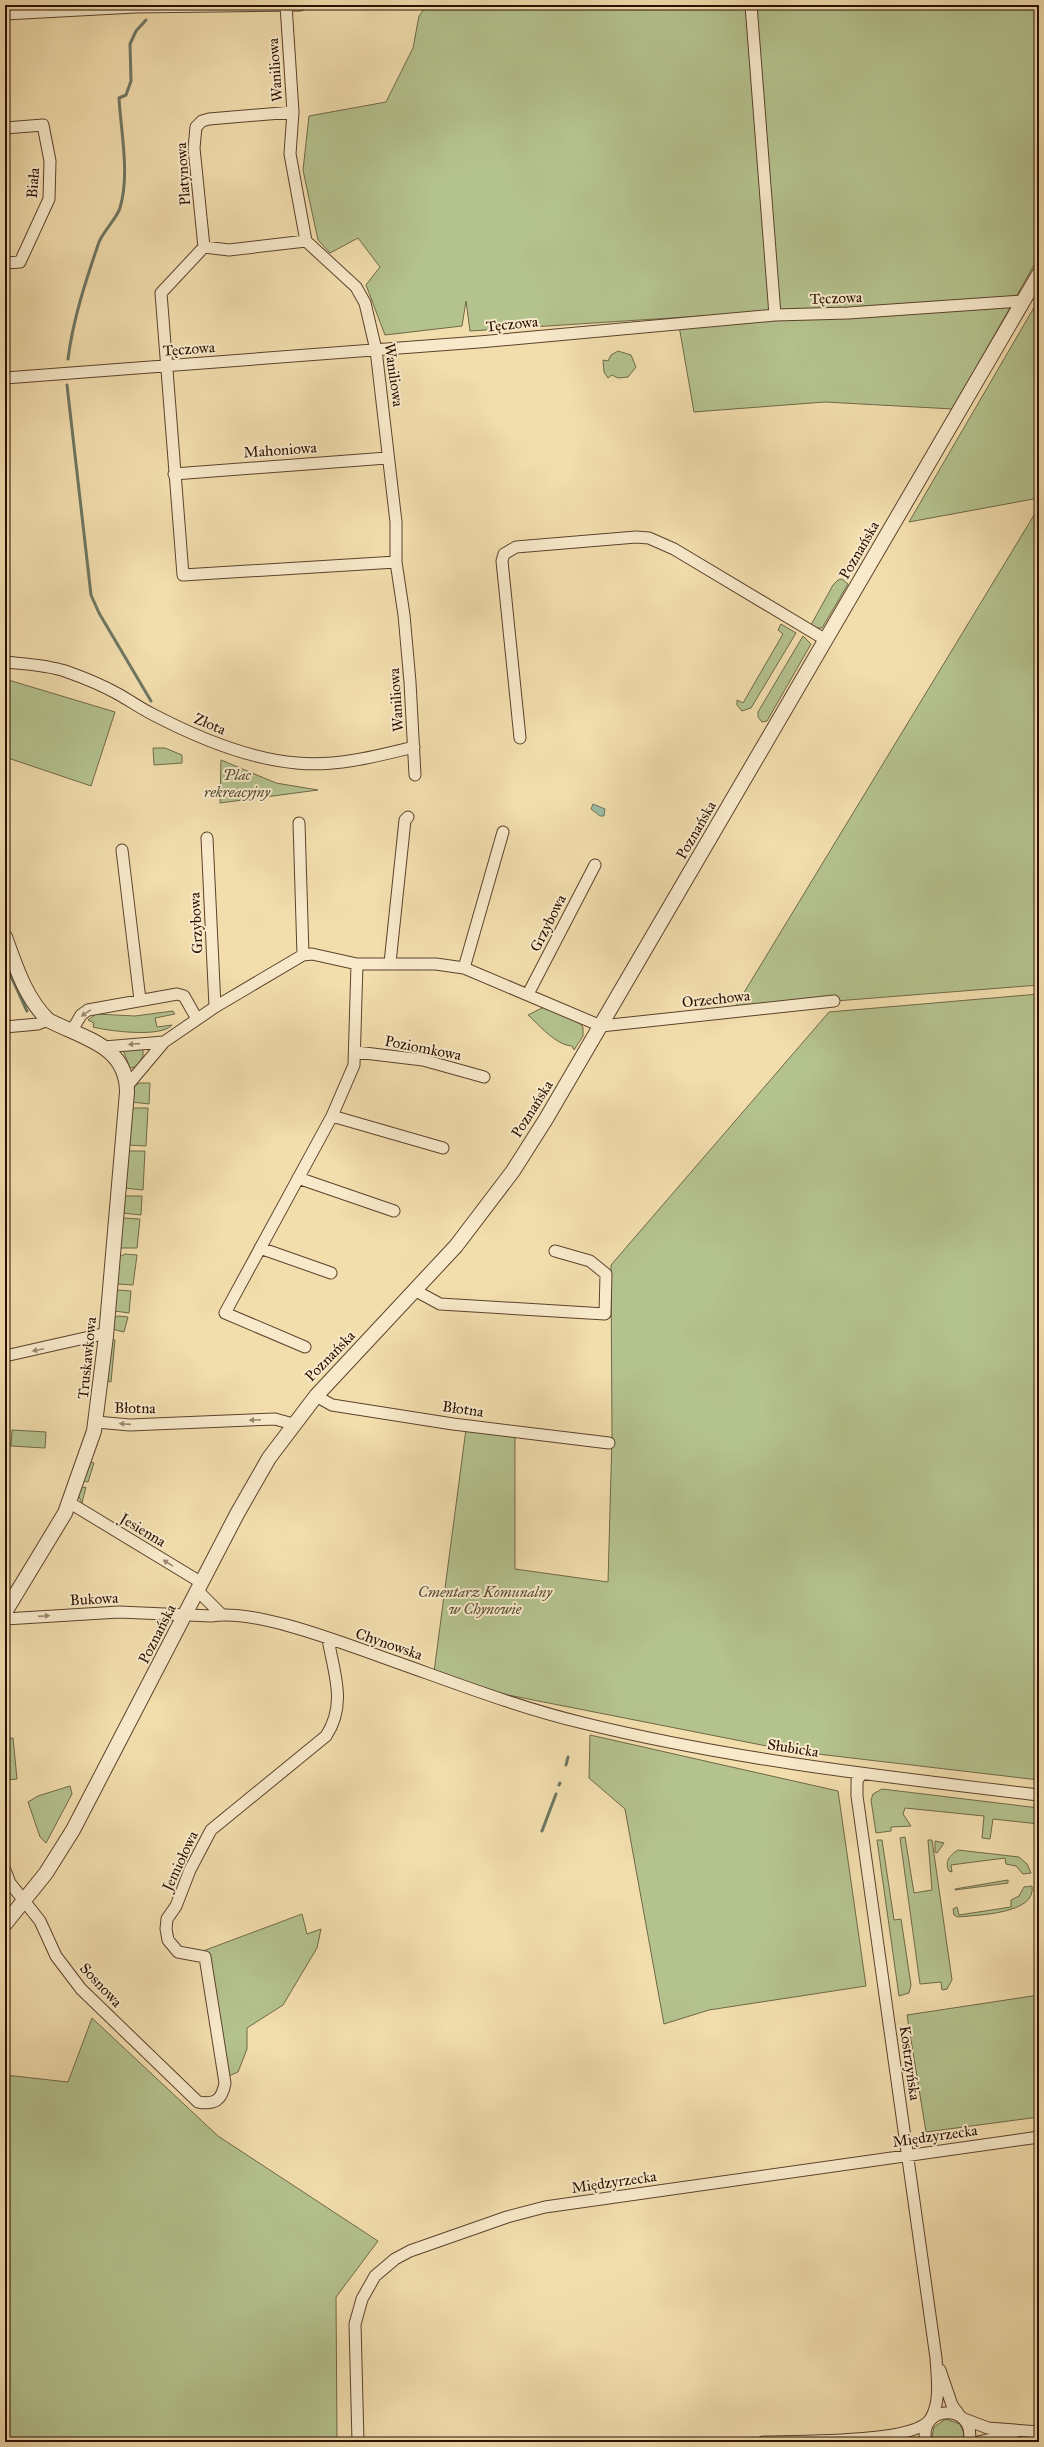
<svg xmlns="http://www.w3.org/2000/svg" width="1044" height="2447" font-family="'IM FELL Great Primer',serif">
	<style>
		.green { fill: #b4c28e; stroke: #6f6847 }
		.water { fill: #9cbda5; stroke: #6e7763 }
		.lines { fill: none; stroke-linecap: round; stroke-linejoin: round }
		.stream { stroke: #6e7763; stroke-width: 3 }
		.minor-casing { stroke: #5c422b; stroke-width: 13 }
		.tertiary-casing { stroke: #5c422b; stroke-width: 16 }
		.minor { stroke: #f7e9ca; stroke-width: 11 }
		.tertiary { stroke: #f7e9ca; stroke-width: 14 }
		.oneway { fill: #9b876f }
		.labels { text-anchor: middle; stroke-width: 4; stroke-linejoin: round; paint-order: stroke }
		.street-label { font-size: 15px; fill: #2a0f00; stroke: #f7e9ca }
		.park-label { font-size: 15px; font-style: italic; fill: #5a4e32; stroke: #f7e9ca }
	</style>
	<rect width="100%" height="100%" fill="#f2ddad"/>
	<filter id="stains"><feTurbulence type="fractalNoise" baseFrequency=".005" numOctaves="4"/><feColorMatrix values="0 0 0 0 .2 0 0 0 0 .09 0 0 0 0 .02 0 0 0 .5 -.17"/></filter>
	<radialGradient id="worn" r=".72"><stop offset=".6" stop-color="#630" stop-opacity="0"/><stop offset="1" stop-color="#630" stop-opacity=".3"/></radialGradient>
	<path class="green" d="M427 5H1039V256L953 409 825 402 694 412 678 320 748 313 470 331 466 301 462 326 385 335 366 285 380 267 358 238 330 253 318 240 303 170 309 116 386 102 413 48 419 16Z
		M1039 299V498L909 522Z
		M618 351 631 355 636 367 628 377 618 378 612 375 608 378 604 372 603 360 608 361 611 355Z
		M1039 507V985L734 1009Z
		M842 579 848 584 822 628H817L811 625 833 585 838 580Z
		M781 624 796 633 751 708 742 711 737 705V700L743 703 783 634 778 630Z
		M803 636 811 644 767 721 762 722 758 717V712Z
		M5 679 115 712 91 786 5 757Z
		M153 748H165L182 755V763L154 765Z
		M221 760 276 783 318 790 220 803Z
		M1039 994V1780L792 1751 508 1695 434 1672 466 1429 515 1433V1569L608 1582 612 1437 611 1265 829 1012Z
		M544 1007 579 1023 583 1027V1036L574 1050 572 1046C556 1045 540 1026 528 1015Z
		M173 1011 175 1014 155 1018 157 1027 172 1025C161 1038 108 1031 93 1027L94 1023 88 1020 96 1014 135 1016Z
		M143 1049V1056L137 1067 130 1068 123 1050Z
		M140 1083H150L149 1104 132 1102 134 1086Z
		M131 1108H148L146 1146 128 1145Z
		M127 1151H145L143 1190 124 1188Z
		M126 1196H142L141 1215 122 1213 123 1197Z
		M124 1218 140 1219 137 1248H121L119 1244 121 1220Z
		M125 1254 137 1255 133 1285 117 1284 119 1257Z
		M118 1290 131 1291 129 1313 115 1311V1291Z
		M118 1316 128 1317 124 1332 112 1329 113 1318Z
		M111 1339 115 1340 111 1382 107 1381Z
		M12 1430 46 1432 45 1448 11 1446Z
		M90 1462 94 1463 88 1482 83 1481Z
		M86 1487 82 1503 78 1495 81 1488Z
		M590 1735 838 1791 866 1986 709 2010 664 2024 625 1809 589 1778Z
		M13 1738 17 1779 5 1780V1739Z
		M70 1786 72 1794 46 1843 40 1837 28 1802 38 1796Z
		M882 1789 1039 1808V1824L993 1819 990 1839 982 1838 984 1816 905 1808 903 1814 911 1826 891 1827V1831L876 1833 871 1800 873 1794Z
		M905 1837 914 1893 932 1890 928 1840H932L952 1980 947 1989 942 1990 941 1982 920 1984 900 1838Z
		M877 1840H882L894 1920 901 1919 911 1985 909 1993 899 1996Z
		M935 1841 944 1843 937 1853 935 1852Z
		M958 1850 1019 1857 1027 1864 1031 1873 1023 1874 1016 1866 1006 1864 1005 1858 951 1865 952 1872 949 1871C944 1862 950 1855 958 1850Z
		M1008 1880V1883L955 1890V1889Z
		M1032 1886C1037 1914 977 1915 958 1917L954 1915 953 1909 957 1907 959 1915 1011 1907V1900L1019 1896 1024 1887Z
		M302 1914 307 1934 321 1929 317 1948 283 2005 247 2028V2049L238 2072 224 2078 203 1951Z
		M1039 1995V2117L926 2132 907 2015Z
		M92 2018 218 2136 378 2241 336 2297 337 2438 251 2442H5V2075L68 2082Z
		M946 2419 960 2424 964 2433 962 2442H933L932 2437 934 2427Z"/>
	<path class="water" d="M593 804 605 809 604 816H600L591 809Z"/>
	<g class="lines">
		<path class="stream" d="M68 359C73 319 86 280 99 242 104 230 117 218 120 208 130 174 121 133 119 98L126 95 131 81 130 44 136 31 146 20
			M67 385 91 595 99 613 151 701
			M5 963 27 1011
			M566 1765 568 1757
			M559 1785 560 1783
			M542 1831 556 1794"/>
		<defs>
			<path id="minor" d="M286 5 293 112 290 154 306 241 356 287 365 303 376 350 396 522V562L404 615 410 682 415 775
				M751 5 775 315
				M5 14 135 7 300 5
				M293 112 209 119 202 121 196 127 194 148 204 247 161 293 183 575 396 562
				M5 128 43 125 50 161 49 199 20 262 5 263
				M204 247 229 250 306 241
				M5 378 479 342 775 315 848 313 1022 301
				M174 474 387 458
				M5 662C24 664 47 665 65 671 82 677 102 685 118 694 129 700 140 708 152 714 196 737 247 759 297 763 336 767 377 756 414 747
				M520 738 502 561 504 554 516 547 636 537 649 538 674 549 826 640
				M299 823 303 955
				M207 838 215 1007
				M122 850 140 1000
				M390 963 405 820 408 817
				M464 968 503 832
				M528 994 595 865
				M5 1027 38 1024 48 1020
				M71 1032 81 1015 88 1010 177 994 184 996 197 1019
				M104 1047 164 1042
				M356 1052 423 1060 484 1077
				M127 1086 164 1042 215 1007 303 955 312 954 357 964H436L464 968 601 1026 834 1001
				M332 1116 443 1148
				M298 1178 394 1211
				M260 1248 331 1273
				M416 1291 440 1304 605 1314 606 1274 590 1261 555 1251
				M305 1347 225 1313 332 1116 354 1065 357 964
				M5 1356 107 1333
				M316 1396 332 1405 453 1424 609 1443
				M96 1422 130 1425 275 1419 293 1424
				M70 1503 202 1583
				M198 1591 221 1614
				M5 1619 119 1612 211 1616C257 1608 350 1646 396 1662 458 1684 520 1708 583 1723 733 1760 886 1777 1039 1795
				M5 1870 10 1883 40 1921 56 1956 81 1989 198 2102C215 2105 222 2100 225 2083L205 1957 178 1952 168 1940 166 1929 167 1919 176 1906 190 1870 211 1830 326 1736C347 1704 334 1674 328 1639
				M940 2370 952 2405 960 2416
				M964 2419 988 2428 1039 2432
				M885 2439 904 2442
				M358 2442 355 2324 362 2299 375 2276 395 2259 410 2251 507 2217 545 2207 1039 2137
				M763 2442C793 2441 917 2444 931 2418 941 2401 937 2376 936 2358L857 1796V1781L861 1774
				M926 2442C917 2404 977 2402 969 2442
				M978 2442 1013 2434"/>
			<path id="tertiary" d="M5 937C16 967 25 997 48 1020 82 1038 127 1045 127 1092L106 1336 94 1431 65 1513 5 1612
				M5 1924 46 1873 73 1830 237 1514 269 1458 316 1396 456 1246 513 1171 546 1119 1039 274"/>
		</defs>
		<use href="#minor" class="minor-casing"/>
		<use href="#tertiary" class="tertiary-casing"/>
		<use href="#minor" class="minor"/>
		<use href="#tertiary" class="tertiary"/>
	</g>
	<defs><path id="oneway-solid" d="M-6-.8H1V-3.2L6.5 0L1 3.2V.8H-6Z"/></defs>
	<g class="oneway">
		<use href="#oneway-solid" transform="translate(86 1013) rotate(145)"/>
		<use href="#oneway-solid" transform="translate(134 1044) rotate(176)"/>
		<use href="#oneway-solid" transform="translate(38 1350) rotate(168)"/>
		<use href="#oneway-solid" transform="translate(255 1420) rotate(177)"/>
		<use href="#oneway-solid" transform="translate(125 1424) rotate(-176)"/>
		<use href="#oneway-solid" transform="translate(168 1563) rotate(-148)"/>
		<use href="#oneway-solid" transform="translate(44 1616) rotate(-4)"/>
	</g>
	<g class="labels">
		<g class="street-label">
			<text transform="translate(275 70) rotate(-94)" y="5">Waniliowa</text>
			<text transform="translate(183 174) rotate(-94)" y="5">Platynowa</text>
			<text transform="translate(33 183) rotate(-85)" y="5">Biała</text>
			<text transform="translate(836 298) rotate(-2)" y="5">Tęczowa</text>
			<text transform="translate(512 324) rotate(-6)" y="5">Tęczowa</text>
			<text transform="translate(189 349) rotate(-4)" y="5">Tęczowa</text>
			<text transform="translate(394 375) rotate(82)" y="5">Waniliowa</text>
			<text transform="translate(280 450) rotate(-4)" y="5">Mahoniowa</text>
			<text transform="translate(859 550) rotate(-60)" y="5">Poznańska</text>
			<text transform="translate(396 700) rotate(-94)" y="5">Waniliowa</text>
			<text transform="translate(210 724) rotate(23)" y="5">Złota</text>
			<text transform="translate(696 830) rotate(-60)" y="5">Poznańska</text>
			<text transform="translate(196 923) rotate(-93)" y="5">Grzybowa</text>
			<text transform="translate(548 923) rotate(-63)" y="5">Grzybowa</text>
			<text transform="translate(716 999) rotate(-6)" y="5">Orzechowa</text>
			<text transform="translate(423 1048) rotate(11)" y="5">Poziomkowa</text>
			<text transform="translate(532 1109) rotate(-58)" y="5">Poznańska</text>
			<text transform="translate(330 1356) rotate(-46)" y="5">Poznańska</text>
			<text transform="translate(87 1358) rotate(-84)" y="5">Truskawkowa</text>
			<text transform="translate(135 1408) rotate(1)" y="5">Błotna</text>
			<text transform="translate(463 1409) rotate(8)" y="5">Błotna</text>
			<text transform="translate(143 1530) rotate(31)" y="5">Jesienna</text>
			<text transform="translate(94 1599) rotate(-3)" y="5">Bukowa</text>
			<text transform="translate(157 1634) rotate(-63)" y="5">Poznańska</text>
			<text transform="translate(389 1644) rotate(19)" y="5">Chynowska</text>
			<text transform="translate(793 1748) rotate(9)" y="5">Słubicka</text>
			<text transform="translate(180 1861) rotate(-65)" y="5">Jemiołowa</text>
			<text transform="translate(101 1985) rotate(47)" y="5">Sosnowa</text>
			<text transform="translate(910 2063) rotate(82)" y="5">Kostrzyńska</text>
			<text transform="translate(935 2136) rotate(-8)" y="5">Międzyrzecka</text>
			<text transform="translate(614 2182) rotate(-8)" y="5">Międzyrzecka</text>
		</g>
		<g class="park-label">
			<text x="237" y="780">Plac<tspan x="237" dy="17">rekreacyjny</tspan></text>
			<text x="485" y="1597">Cmentarz Komunalny<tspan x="485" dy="17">w Chynowie</tspan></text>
		</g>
	</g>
	<rect width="1044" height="2447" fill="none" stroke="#f2ddad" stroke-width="20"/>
	<rect x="6" y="6" width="1032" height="2435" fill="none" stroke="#2a0f00" stroke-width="2"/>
	<rect x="10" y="10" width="1024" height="2427" fill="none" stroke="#2a0f00"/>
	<rect width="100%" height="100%" filter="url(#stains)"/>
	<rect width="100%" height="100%" fill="url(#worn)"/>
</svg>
